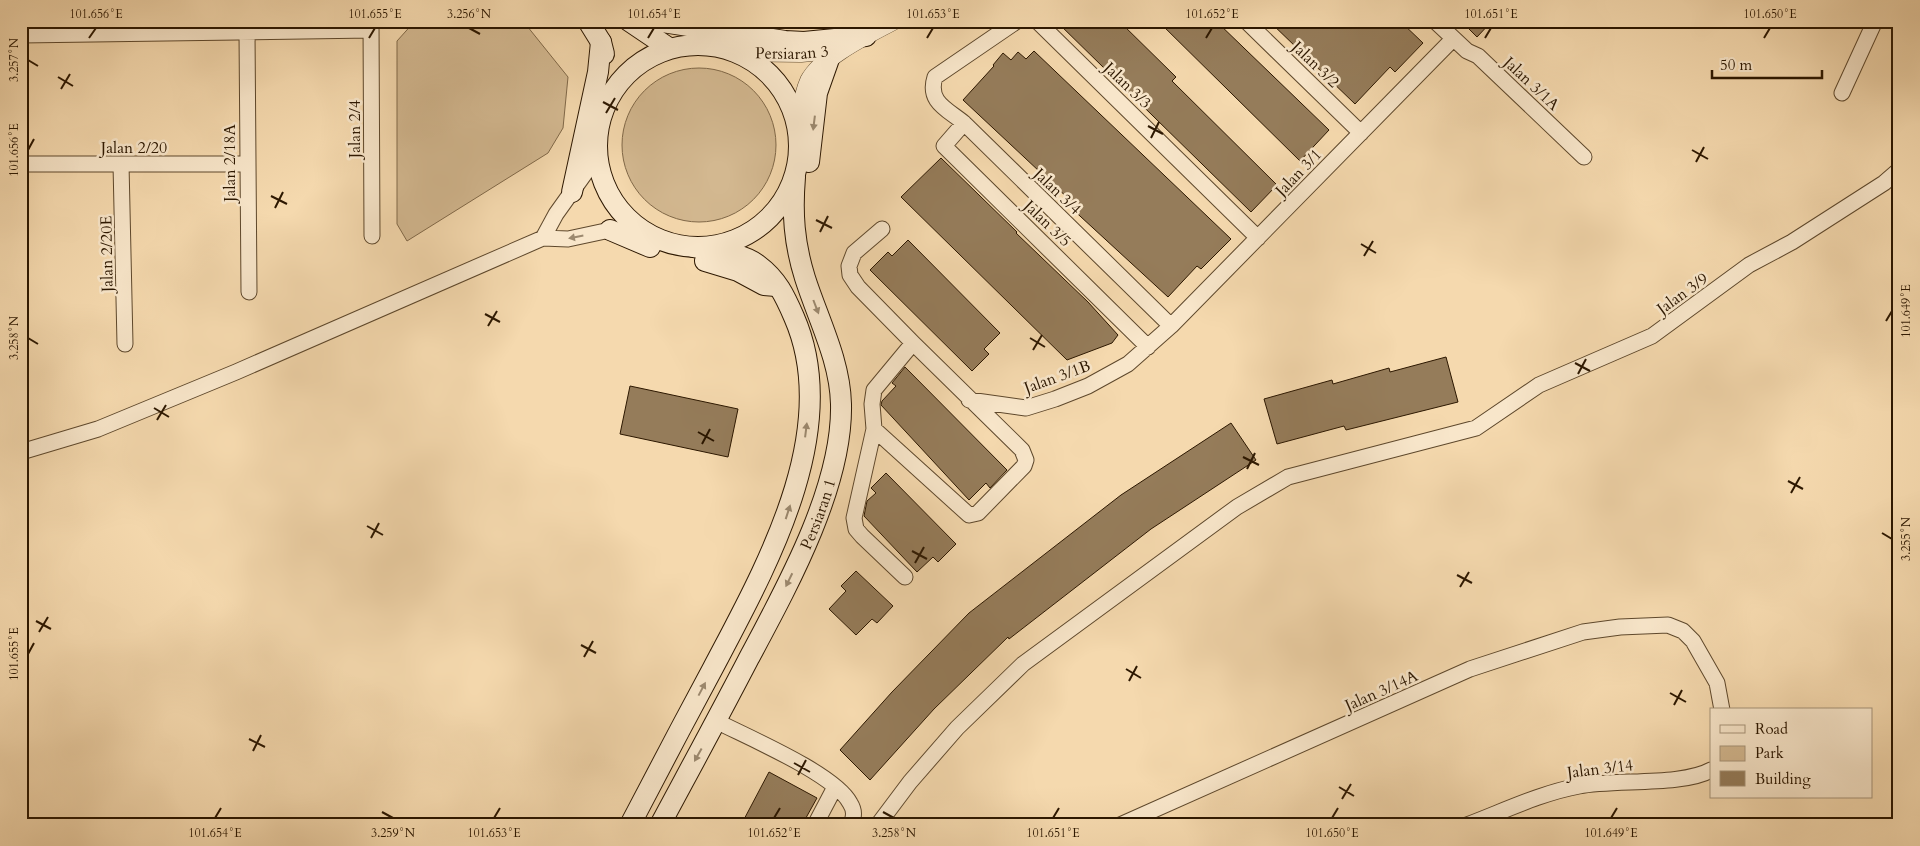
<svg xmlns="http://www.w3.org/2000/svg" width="1920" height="846" font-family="Cardo,serif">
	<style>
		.green { fill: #d3b890; stroke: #806848 }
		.building { fill: #957c5a; stroke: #2c1700 }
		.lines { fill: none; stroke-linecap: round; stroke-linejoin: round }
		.minor-casing { stroke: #5e482c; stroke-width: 17 }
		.tertiary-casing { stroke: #5e482c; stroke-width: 19 }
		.secondary-casing { stroke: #2c1700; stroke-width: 22 }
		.minor { stroke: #f8e6ca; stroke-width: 15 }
		.tertiary { stroke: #f8e6ca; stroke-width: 18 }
		.secondary { stroke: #f8e6ca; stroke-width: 20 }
		.oneway { fill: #9c896f }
		.ticks { fill: none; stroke: #2c1700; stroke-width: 2 }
		.labels { text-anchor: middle; stroke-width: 5; stroke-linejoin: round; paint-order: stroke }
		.street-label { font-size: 16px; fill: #2c1700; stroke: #f8e6ca }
		.neatline { fill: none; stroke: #2c1700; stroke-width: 2 }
		.ticks-label { font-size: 12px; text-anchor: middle; fill: #2c1700 }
	</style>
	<rect width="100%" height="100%" fill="#f5d9ae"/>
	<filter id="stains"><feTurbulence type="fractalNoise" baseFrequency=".004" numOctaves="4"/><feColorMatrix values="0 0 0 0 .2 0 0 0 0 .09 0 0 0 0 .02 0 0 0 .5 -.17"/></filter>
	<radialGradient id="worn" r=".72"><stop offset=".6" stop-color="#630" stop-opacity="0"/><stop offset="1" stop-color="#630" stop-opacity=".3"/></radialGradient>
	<path class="green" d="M415 21H523L568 77 563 128 548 153 407 241 397 224V41Z
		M622 145a77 77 0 1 1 154 0a77 77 0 1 1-154 0Z"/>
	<path class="building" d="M1056 21H1119L1176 77 1172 81 1277 185 1251 212Z
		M1158 21H1216L1329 130 1300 161Z
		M1269 21H1400L1423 43 1395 72 1390 67 1355 104Z
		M1461 21H1492L1477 37Z
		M1034 51 1231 239 1201 269 1197 266 1168 297 1068 205 1071 201 963 100 994 66 993 65 1003 53 1011 60 1018 52 1026 59Z
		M941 158 1017 232 1016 233 1088 302 1118 335 1112 343 1067 360 901 197Z
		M908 240 1000 333 984 349 989 354 972 371 870 270 888 252 892 256Z
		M1446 357 1458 402 1346 430 1344 426 1277 444 1264 399 1332 380 1333 384 1389 368 1390 372Z
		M905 367 1007 470 990 488 986 483 969 500 881 405 882 401 896 386 892 383Z
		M630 386 738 409 728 457 620 434Z
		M1231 423 1256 460 1151 529 1009 639 1008 637 934 709 870 780 840 750 892 692 969 613 1121 495Z
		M886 473 956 544 938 562 933 557 917 572 864 516 867 501 876 493 871 488Z
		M856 571 893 606 877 623 872 619 856 635 829 609 846 591 841 586Z
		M769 772 817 798 802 825H741Z"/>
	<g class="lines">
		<defs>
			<path id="minor" d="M371 21 372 236
				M1017 21 935 77C927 102 947 109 964 123L1171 326
				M1037 21 1258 238
				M1246 21 1361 133
				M1435 21 1467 51 1478 56 1584 157
				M247 33 249 292
				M21 35 371 30
				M1842 93 1875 21
				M964 123 944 146 1148 347
				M21 164H246
				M121 164 125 344
				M543 238 556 214 596 158
				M969 400 1026 408 1055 399 1088 386 1128 364 1171 326 1453 39
				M874 429 969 515 978 513 1024 466 1026 460 1022 450 913 343 858 287 850 275 849 266 854 253 882 229
				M21 452 98 429 236 372 543 238 568 239 610 230 642 231
				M905 577 862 536 856 529 854 518 874 429 872 404 874 390 913 343
				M716 721C747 737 835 774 850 803 855 811 854 816 851 825
				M880 822 910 782 957 728 1023 664 1237 507 1288 477 1476 428 1539 385 1652 336 1749 265 1792 242 1884 183 1899 170
				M815 825 835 787
				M1120 825 1470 669 1583 632 1620 627 1668 625 1683 631 1693 641 1717 683 1722 710
				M1467 825C1504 811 1541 793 1579 786 1614 779 1683 786 1711 770"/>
			<g id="tertiary">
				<path id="s1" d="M736 52 801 53 842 49"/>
				<path d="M798 129C801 113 802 96 809 81 822 56 869 34 893 21"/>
			</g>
			<g id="secondary">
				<path d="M588 21 601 42 604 54"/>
				<path d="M629 21 669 48"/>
				<path d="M656 21 785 41 804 42 866 36"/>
				<circle cx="698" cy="146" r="101"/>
				<path d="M809 162 817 93 829 59"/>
				<path d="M572 192 598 72 601 42"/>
				<path d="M610 230 650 247"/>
				<path d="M705 261 738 271 764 285 776 286"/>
				<path d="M630 825C657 773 685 720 713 668 765 569 844 431 794 317 785 296 777 279 758 265 741 252 714 251 693 247"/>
				<path id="s2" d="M660 825C690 769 720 714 749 658 787 587 843 486 841 404 840 360 818 319 805 278 794 243 792 213 795 177"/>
			</g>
		</defs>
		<use href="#minor" class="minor-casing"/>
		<use href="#tertiary" class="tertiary-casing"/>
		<use href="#secondary" class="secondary-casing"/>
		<use href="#minor" class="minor"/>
		<use href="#tertiary" class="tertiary"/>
		<use href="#secondary" class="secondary"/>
	</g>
	<defs><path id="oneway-solid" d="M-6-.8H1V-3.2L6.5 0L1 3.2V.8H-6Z" transform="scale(1.25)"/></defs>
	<g class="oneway">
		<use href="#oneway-solid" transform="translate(814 123) rotate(97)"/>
		<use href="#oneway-solid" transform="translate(576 237) rotate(169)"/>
		<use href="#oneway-solid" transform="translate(816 307) rotate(69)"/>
		<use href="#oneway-solid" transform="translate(806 430) rotate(-83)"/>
		<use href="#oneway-solid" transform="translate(788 512) rotate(-72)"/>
		<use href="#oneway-solid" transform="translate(789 580) rotate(116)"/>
		<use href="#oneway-solid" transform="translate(702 689) rotate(-62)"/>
		<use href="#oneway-solid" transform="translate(698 755) rotate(119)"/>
	</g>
	<path class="ticks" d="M469 28 480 34M89 38 96 28M369 38 375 28M648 38 654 28M927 38 933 28M1206 38 1212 28M1485 38 1491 28M1764 38 1770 28M28 60 38 66M58 77 73 86M61 89 70 74M603 102 618 110M606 113 615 98M1148 126 1163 134M1151 138 1159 122M28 150 34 139M1692 150 1708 159M1696 162 1704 147M271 196 287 204M275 208 283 192M816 220 832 228M820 232 828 216M1361 244 1376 253M1364 256 1373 241M485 314 500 322M1886 321 1892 311M488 326 497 311M28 338 38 344M1030 338 1045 347M1033 350 1042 335M1575 363 1590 371M1578 374 1586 359M154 408 169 417M157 420 166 405M698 432 714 441M702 444 710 429M1243 457 1259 465M1247 469 1255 453M1788 481 1803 489M1791 493 1800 477M367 526 383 535M1882 533 1892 539M371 538 379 523M912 551 927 559M915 563 924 547M1457 575 1472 583M1460 587 1469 572M36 621 51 629M39 632 48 617M581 645 596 653M28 654 34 643M584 657 593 641M1126 669 1141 678M1129 681 1137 666M1670 693 1686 702M1674 705 1682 690M249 739 265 747M253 751 261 735M794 763 810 772M798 775 806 760M1339 787 1354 796M1342 799 1351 784M382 812 393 818M883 812 894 818M215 818 221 808M494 818 500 808M774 818 780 808M1053 818 1059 808M1332 818 1338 808M1611 818 1617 808"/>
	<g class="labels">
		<g class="street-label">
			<text dy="6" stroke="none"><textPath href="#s1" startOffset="56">Persiaran 3</textPath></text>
			<text transform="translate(1316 64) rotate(44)" y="6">Jalan 3/2</text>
			<text transform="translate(1532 83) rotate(43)" y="6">Jalan 3/1A</text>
			<text transform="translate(1128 85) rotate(44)" y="6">Jalan 3/3</text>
			<text transform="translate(354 129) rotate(-90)" y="6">Jalan 2/4</text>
			<text x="134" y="153">Jalan 2/20</text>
			<text transform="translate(229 163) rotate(-90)" y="6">Jalan 2/18A</text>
			<text transform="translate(1298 172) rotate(-46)" y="6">Jalan 3/1</text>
			<text transform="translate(1058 191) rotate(44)" y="6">Jalan 3/4</text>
			<text transform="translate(1048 223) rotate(44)" y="6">Jalan 3/5</text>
			<text transform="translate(106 254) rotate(-91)" y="6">Jalan 2/20E</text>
			<text transform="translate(1682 293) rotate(-36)" y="6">Jalan 3/9</text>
			<text transform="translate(1057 376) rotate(-20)" y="6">Jalan 3/1B</text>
			<text dy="6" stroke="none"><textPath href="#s2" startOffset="349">Persiaran 1</textPath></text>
			<text transform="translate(1381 690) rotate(-24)" y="6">Jalan 3/14A</text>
			<text transform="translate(1600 768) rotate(-7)" y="6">Jalan 3/14</text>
		</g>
	</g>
	<rect width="1920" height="846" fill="none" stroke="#f5d9ae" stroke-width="55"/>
	<rect x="1710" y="708" width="162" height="90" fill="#f8e6ca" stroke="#a69379"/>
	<rect x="1720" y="725" width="25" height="8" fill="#f8e6ca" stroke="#a69379"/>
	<text x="1755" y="734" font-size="15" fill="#2c1700">Road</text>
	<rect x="1720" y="746" width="25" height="15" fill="#d3b890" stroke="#a69379"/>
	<text x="1755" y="758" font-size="15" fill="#2c1700">Park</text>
	<rect x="1720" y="771" width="25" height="15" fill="#957c5a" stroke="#a69379"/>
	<text x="1755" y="784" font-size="15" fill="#2c1700">Building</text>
	<path d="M1712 70v8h110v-8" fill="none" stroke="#2c1700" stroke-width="2.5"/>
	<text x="1720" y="70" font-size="15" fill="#2c1700" stroke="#f8e6ca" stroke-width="4" paint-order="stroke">50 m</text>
	<rect x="28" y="28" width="1864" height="790" class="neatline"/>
	<g class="ticks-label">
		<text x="96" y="18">101.656°E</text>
		<text x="375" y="18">101.655°E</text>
		<text x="469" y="18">3.256°N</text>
		<text x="654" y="18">101.654°E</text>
		<text x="933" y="18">101.653°E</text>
		<text x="1212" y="18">101.652°E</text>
		<text x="1491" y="18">101.651°E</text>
		<text x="1770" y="18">101.650°E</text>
		<text transform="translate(14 60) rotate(-90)" y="4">3.257°N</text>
		<text transform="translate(14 150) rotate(-90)" y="4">101.656°E</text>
		<text transform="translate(1906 311) rotate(-90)" y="4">101.649°E</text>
		<text transform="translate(14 338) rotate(-90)" y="4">3.258°N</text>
		<text transform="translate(1906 539) rotate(-90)" y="4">3.255°N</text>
		<text transform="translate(14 654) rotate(-90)" y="4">101.655°E</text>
		<text x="215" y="837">101.654°E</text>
		<text x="393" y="837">3.259°N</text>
		<text x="494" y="837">101.653°E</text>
		<text x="774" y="837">101.652°E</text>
		<text x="894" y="837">3.258°N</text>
		<text x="1053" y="837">101.651°E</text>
		<text x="1332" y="837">101.650°E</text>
		<text x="1611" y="837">101.649°E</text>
	</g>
	<rect width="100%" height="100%" filter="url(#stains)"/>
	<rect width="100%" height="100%" fill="url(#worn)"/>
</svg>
